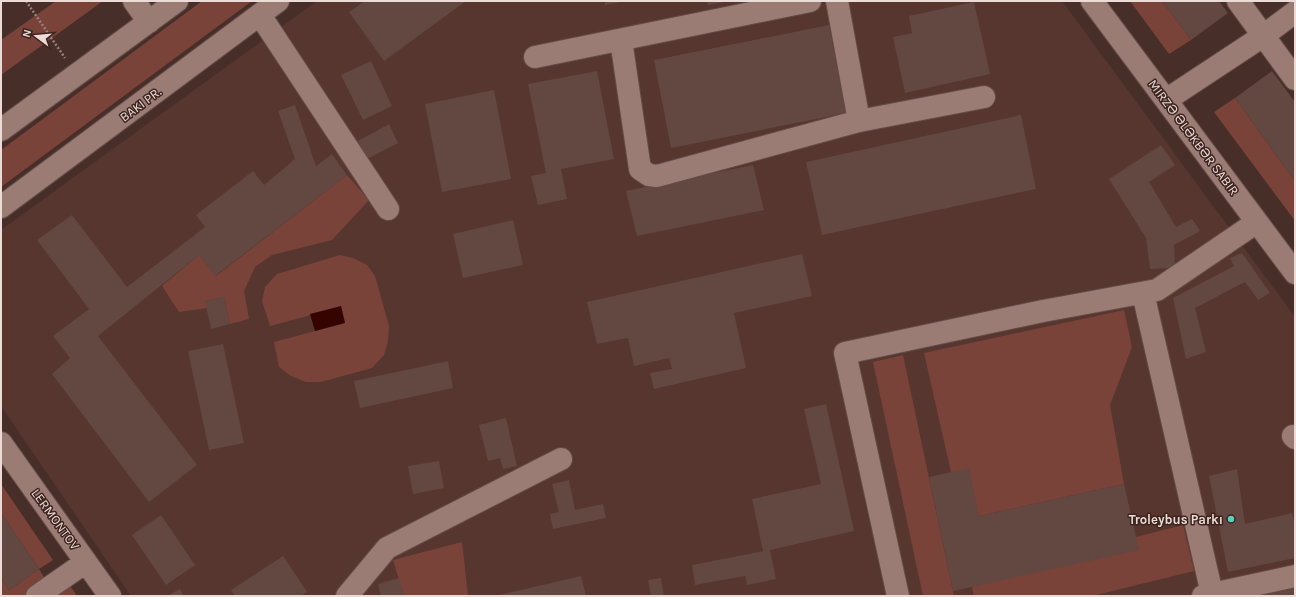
<svg xmlns="http://www.w3.org/2000/svg" width="1296" height="597" font-family="Karla,sans-serif">
	<style>
		.built { fill: #57362f }
		.green { fill: #7a4339 }
		.water { fill: #350401 }
		.building { fill: #634741 }
		.lines { fill: none; stroke-linecap: round; stroke-linejoin: round }
		.minor-casing { stroke: #634c48; stroke-width: 24 }
		.path { stroke: #98827d; stroke-width: 2.5; stroke-dasharray: 2 2; stroke-linecap: butt }
		.minor { stroke: #9b7c75; stroke-width: 22 }
		.poi-dot { fill: #5acebd; stroke: #3d241f; stroke-width: 1.5 }
		.labels { text-anchor: middle; stroke-width: 3; stroke-linejoin: round; paint-order: stroke }
		.street-label { font-size: 13px; fill: #eddbd7; stroke: #3d241f }
		.poi-label { font-size: 13px; font-weight: bold; fill: #eddbd7; stroke: #3d241f; text-anchor: end }
	</style>
	<rect width="100%" height="100%" fill="#482e28"/>
	<path class="built" d="M317 1H1062L1295 317V596H131L1 406V230Z"/>
	<path class="green" d="M56 1H103L1 75V40Z
		M202 1H252L1 187V150Z
		M1130 1H1162L1191 40 1169 54Z
		M1235 98 1295 181V221L1214 112Z
		M347 175 369 200 332 240 272 255 255 267 244 291 249 319 230 324 224 297 205 301 207 308 179 312 162 286 199 255 216 276Z
		M340 255 353 258 367 265 375 276 389 326 388 341 384 355 372 368 321 382H306L291 376 279 367 274 342 345 323 341 307 270 326 262 301 265 287 277 274Z
		M1124 310 1132 347 1110 405 1124 484 979 516 951 472 924 353Z
		M903 355 954 596H923L873 362Z
		M1 484 53 560 39 569 50 587 64 577 77 596H1V578L9 590 39 569 1 513Z
		M1183 525 1194 571 1092 596H974L972 587 1136 537Z
		M462 542 468 596H404L393 560Z"/>
	<path class="water" d="M341 306 345 323 315 331 310 314Z"/>
	<path class="building" d="M365 1H466L384 61 349 12Z
		M605 1H621V2L605 5Z
		M707 1H725V2L708 5Z
		M1162 1H1219L1228 13 1191 40Z
		M974 2 990 74 905 93 893 37 912 33 909 16Z
		M829 25 846 113 671 148 654 60Z
		M371 61 392 106 363 120 341 75Z
		M597 71 614 159 561 169 567 199 538 205 531 176 546 173 528 84Z
		M1272 71 1295 102V181L1235 98Z
		M494 90 511 179 442 192 425 104Z
		M295 105 316 166 332 154 347 175 215 276 199 255 98 336 197 465 149 502 52 374 70 358 53 336 89 309 37 240 72 215 127 287 205 227 196 215 253 171 264 185 295 159 278 111Z
		M1021 115 1036 189 822 235 806 162Z
		M389 124 398 143 367 159 358 141Z
		M1161 145 1175 165 1149 182 1176 227 1192 219 1200 231 1174 245 1175 268 1150 269 1146 238 1109 179Z
		M753 165 764 210 637 236 626 191Z
		M513 220 523 265 463 278 453 234Z
		M1242 253 1270 293 1258 300 1245 282 1195 308 1206 352 1186 359 1173 298 1234 266 1230 258Z
		M802 254 812 296 734 313 746 368 654 389 650 373 672 369 669 358 634 366 628 338 597 344 587 302Z
		M224 297 230 324 211 329 205 301Z
		M223 344 244 443 209 450 188 351Z
		M448 361 453 388 360 408 354 381Z
		M826 404 854 531 770 550 776 579 747 585 745 576 695 585 692 565 769 550 763 551 752 499 821 484 804 409Z
		M506 418 517 466 503 469 500 458 488 461 479 425Z
		M439 461 444 488 413 494 408 466Z
		M969 468 979 516 1124 484 1139 550 953 591 929 477Z
		M1237 469 1245 524 1292 513 1295 527V558L1228 572 1209 476Z
		M569 480 575 510 603 504 606 518 553 529 550 514 559 512 552 484Z
		M1 513 39 569 9 590 1 578Z
		M161 515 195 565 166 585 132 535Z
		M283 556 307 592 301 596H235L231 590Z
		M581 576 586 596H499V595Z
		M399 578 404 596H381L378 584Z
		M661 578 664 596H651L648 580Z
		M1295 582V596H1240Z
		M180 589 184 596H167Z"/>
	<g class="lines">
		<defs>
			<path id="minor" d="M134 1 149 22
				M837 1 859 121 984 97
				M1092 1 1295 273
				M1238 1 1295 79
				M260 15 388 209
				M621 40 640 169 649 175 657 176 859 121
				M535 57 810 1
				M1166 100 1263 36 1295 12
				M1 130 177 1
				M1 207 278 1
				M1143 293 1212 594 1203 596
				M1293 436 1295 438
				M1 443 110 596
				M1212 594 1295 576
				M37 596 86 562
				M347 596 387 548 561 459
				M898 596 845 353 1043 311 1157 290 1257 222"/>
		</defs>
		<use href="#minor" class="minor-casing"/>
		<path class="path" d="M26 1 65 58"/>
		<use href="#minor" class="minor"/>
	</g>
	<circle class="poi-dot" cx="1231" cy="519" r="4"/>
	<g class="labels">
		<g class="street-label">
			<text transform="translate(140 104) rotate(-37)" y="5">BAKI PR.</text>
			<text transform="translate(1194 137) rotate(53)" y="5">MIRZƏ ƏLƏKBƏR SABIR</text>
			<text transform="translate(56 519) rotate(54)" y="5">LERMONTOV</text>
		</g>
		<g class="poi-label">
			<text x="1223" y="524">Troleybus Parkı</text>
		</g>
	</g>
	<rect width="1296" height="597" fill="none" stroke="#eddbd7" stroke-width="4"/>
	<g transform="translate(36 36) rotate(286)" stroke="#3d241f" stroke-width="3" paint-order="stroke">
	<path d="M0-3L7 15L0 10L-7 15Z" fill="#eddbd7"/>
	<text y="-6" font-size="11" font-weight="bold" text-anchor="middle" fill="#eddbd7">N</text>
	</g>
</svg>
